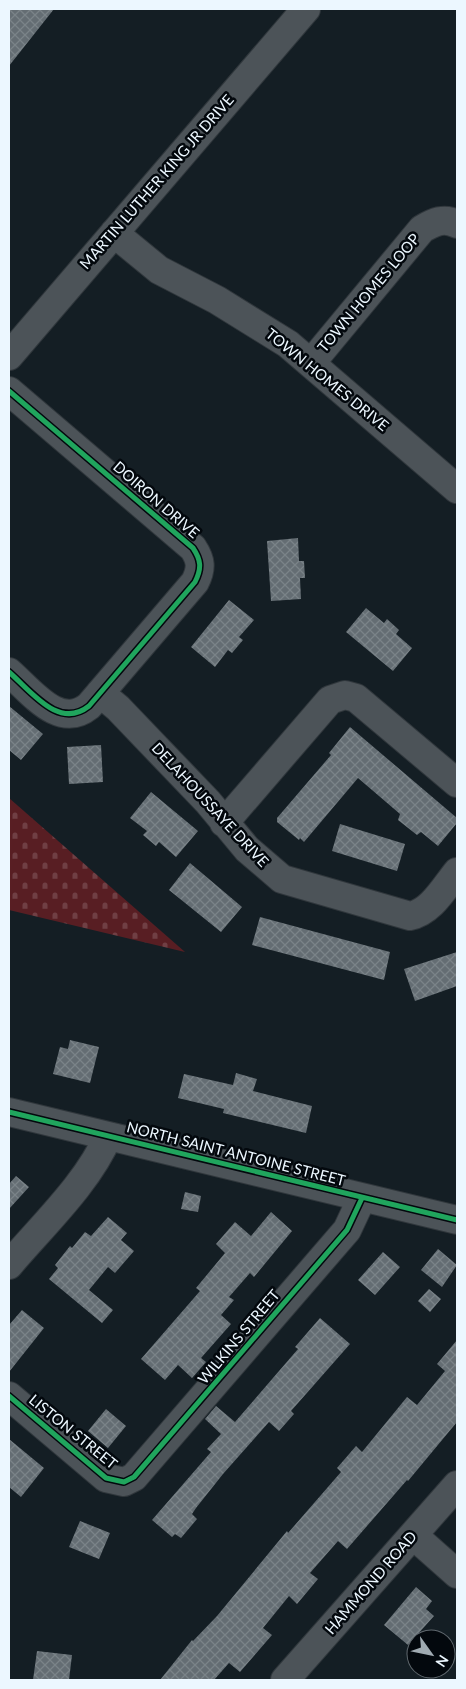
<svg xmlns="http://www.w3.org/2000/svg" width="466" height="1689" font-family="Lato,sans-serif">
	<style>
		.cemetery { fill: url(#cemetery-stones) }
		.building { fill: url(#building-cross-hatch) }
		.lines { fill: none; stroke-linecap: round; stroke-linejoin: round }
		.minor-casing { stroke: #30373c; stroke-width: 30 }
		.minor { stroke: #4c5358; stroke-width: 28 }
		.cycleway-casing { stroke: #03080d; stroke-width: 8 }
		.cycleway { stroke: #20a55d; stroke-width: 5 }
		.labels { text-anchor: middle; stroke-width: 5; stroke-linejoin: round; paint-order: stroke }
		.street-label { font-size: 15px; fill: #ecf7ff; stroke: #03080d }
	</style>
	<defs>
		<pattern id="cemetery-stones" width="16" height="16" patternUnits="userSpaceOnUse" patternTransform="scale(1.25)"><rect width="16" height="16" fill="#581e23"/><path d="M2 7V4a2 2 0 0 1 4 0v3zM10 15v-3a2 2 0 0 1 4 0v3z" fill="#703f44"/></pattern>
		<pattern id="building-cross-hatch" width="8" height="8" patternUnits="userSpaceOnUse" patternTransform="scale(1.25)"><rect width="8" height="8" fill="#646d73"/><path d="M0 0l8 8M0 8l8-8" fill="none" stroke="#7a8388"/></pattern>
	</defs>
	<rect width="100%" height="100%" fill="#141e24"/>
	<path class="cemetery" d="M9 798 185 952 9 910Z"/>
	<path class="building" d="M9 9H54L9 66Z
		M298 538 299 561H304L305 578H300L301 599 271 601 267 541Z
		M229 600 254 620 239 637 243 640 232 653 228 650 215 667 191 647Z
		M366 608 384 623 387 619 399 630 396 634 412 648 393 671 346 632Z
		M9 706 43 734 21 760 9 750Z
		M350 727 457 818V823L438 846 421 832 417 835 398 820 400 814 358 778 304 842 300 838 299 840 277 822V818L331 755 329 753Z
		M101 745 103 782 69 784 67 747Z
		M151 792 198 831 176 857 159 842 156 846 143 835 147 831 130 818Z
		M340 824 405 844 397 871 332 851Z
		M190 863 242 907 221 932 169 890Z
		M260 917 390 952 384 980 252 945Z
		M457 952V986L415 1001 404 969Z
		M70 1040 99 1047 90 1083 53 1074 60 1047 68 1049Z
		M236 1073 257 1079 253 1091 312 1106 306 1133 223 1113 224 1109 178 1098 184 1074 233 1085Z
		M16 1176 29 1187 9 1209V1184Z
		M185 1192 201 1196 198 1212 181 1209Z
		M271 1212 292 1231 254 1277 250 1273 229 1297 234 1300 221 1315 231 1324 201 1358 206 1362 192 1378 178 1365 165 1380 141 1359 200 1291 196 1288 225 1253 216 1244 235 1222 251 1236Z
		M108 1217 127 1233 121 1240 134 1251 115 1273 108 1267 89 1290 113 1310 102 1323 49 1279 58 1268 55 1265 70 1246 72 1248 85 1232 91 1236Z
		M438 1249 457 1265 442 1287 421 1270Z
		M383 1252 400 1267 375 1295 358 1280Z
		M429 1289 441 1299 430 1312 418 1301Z
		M22 1310 44 1328 9 1372V1325Z
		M320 1318 350 1344 291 1411 294 1414 279 1431 269 1422 223 1474 196 1508 192 1514 197 1519 181 1538 175 1534 172 1537 152 1520 211 1452 207 1449 221 1434 205 1419 216 1406 235 1422 298 1349 295 1347Z
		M457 1340V1422L408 1481 407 1480 347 1549 338 1541 310 1573 318 1579 297 1604 289 1596 263 1628 272 1635 240 1672 229 1663 214 1680H160L192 1640 193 1641 217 1616 287 1531 288 1533 341 1472 337 1468 356 1446 362 1452 407 1397 417 1405 445 1371 437 1364Z
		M106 1409 126 1426 108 1448 88 1431Z
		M9 1439 44 1468 21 1497 9 1487Z
		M80 1521 110 1533 99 1559 69 1547Z
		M416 1587 432 1601 426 1609 434 1616 408 1645 384 1625Z
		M37 1651 72 1655 69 1680H33Z"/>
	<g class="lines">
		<defs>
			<path id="minor" d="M114 233 159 270 217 300 288 344 457 489
				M9 356 306 9
				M311 363 422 229C434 222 444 217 457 224
				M9 391 193 548C201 560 202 568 195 582L89 706C59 730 32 692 9 672
				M100 693 118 708 208 802 247 849 282 879 410 916C431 912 444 888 457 872
				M224 823 330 700 345 695 356 698 457 783
				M9 1112 457 1220
				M9 1265C41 1227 89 1182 108 1136
				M9 1396 106 1478 124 1482 134 1477 347 1230 362 1198
				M413 1535 457 1574
				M285 1680 457 1485"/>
		</defs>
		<use href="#minor" class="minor-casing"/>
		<use href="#minor" class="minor"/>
		<defs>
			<path id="cycleway" d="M9 391 193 548C201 560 202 568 195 582L89 706C59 730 32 692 9 672
				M9 1112 457 1220
				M9 1396 106 1478 124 1482 134 1477 347 1230 362 1198"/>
		</defs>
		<use href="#cycleway" class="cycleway-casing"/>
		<use href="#cycleway" class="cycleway"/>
	</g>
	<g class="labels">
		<g class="street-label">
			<text transform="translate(157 182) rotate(-49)" y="5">MARTIN LUTHER KING JR DRIVE</text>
			<text transform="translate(369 293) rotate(-50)" y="5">TOWN HOMES LOOP</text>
			<text transform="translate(327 380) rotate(39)" y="5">TOWN HOMES DRIVE</text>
			<text transform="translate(156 500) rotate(41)" y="5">DOIRON DRIVE</text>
			<text transform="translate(210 805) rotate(47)" y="5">DELAHOUSSAYE DRIVE</text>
			<text transform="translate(236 1154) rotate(14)" y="5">NORTH SAINT ANTOINE STREET</text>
			<text transform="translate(239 1337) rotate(-50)" y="5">WILKINS STREET</text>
			<text transform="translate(73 1432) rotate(39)" y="5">LISTON STREET</text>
			<text transform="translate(371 1583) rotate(-49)" y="5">HAMMOND ROAD</text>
		</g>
	</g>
	<rect width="466" height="1689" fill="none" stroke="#ecf7ff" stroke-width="20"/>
	<g transform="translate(431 1654) rotate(123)"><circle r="24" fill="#03080d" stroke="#60686e"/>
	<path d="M0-4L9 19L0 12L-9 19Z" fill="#a0abb2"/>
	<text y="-8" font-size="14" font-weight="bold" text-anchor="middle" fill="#ecf7ff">N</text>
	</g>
</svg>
